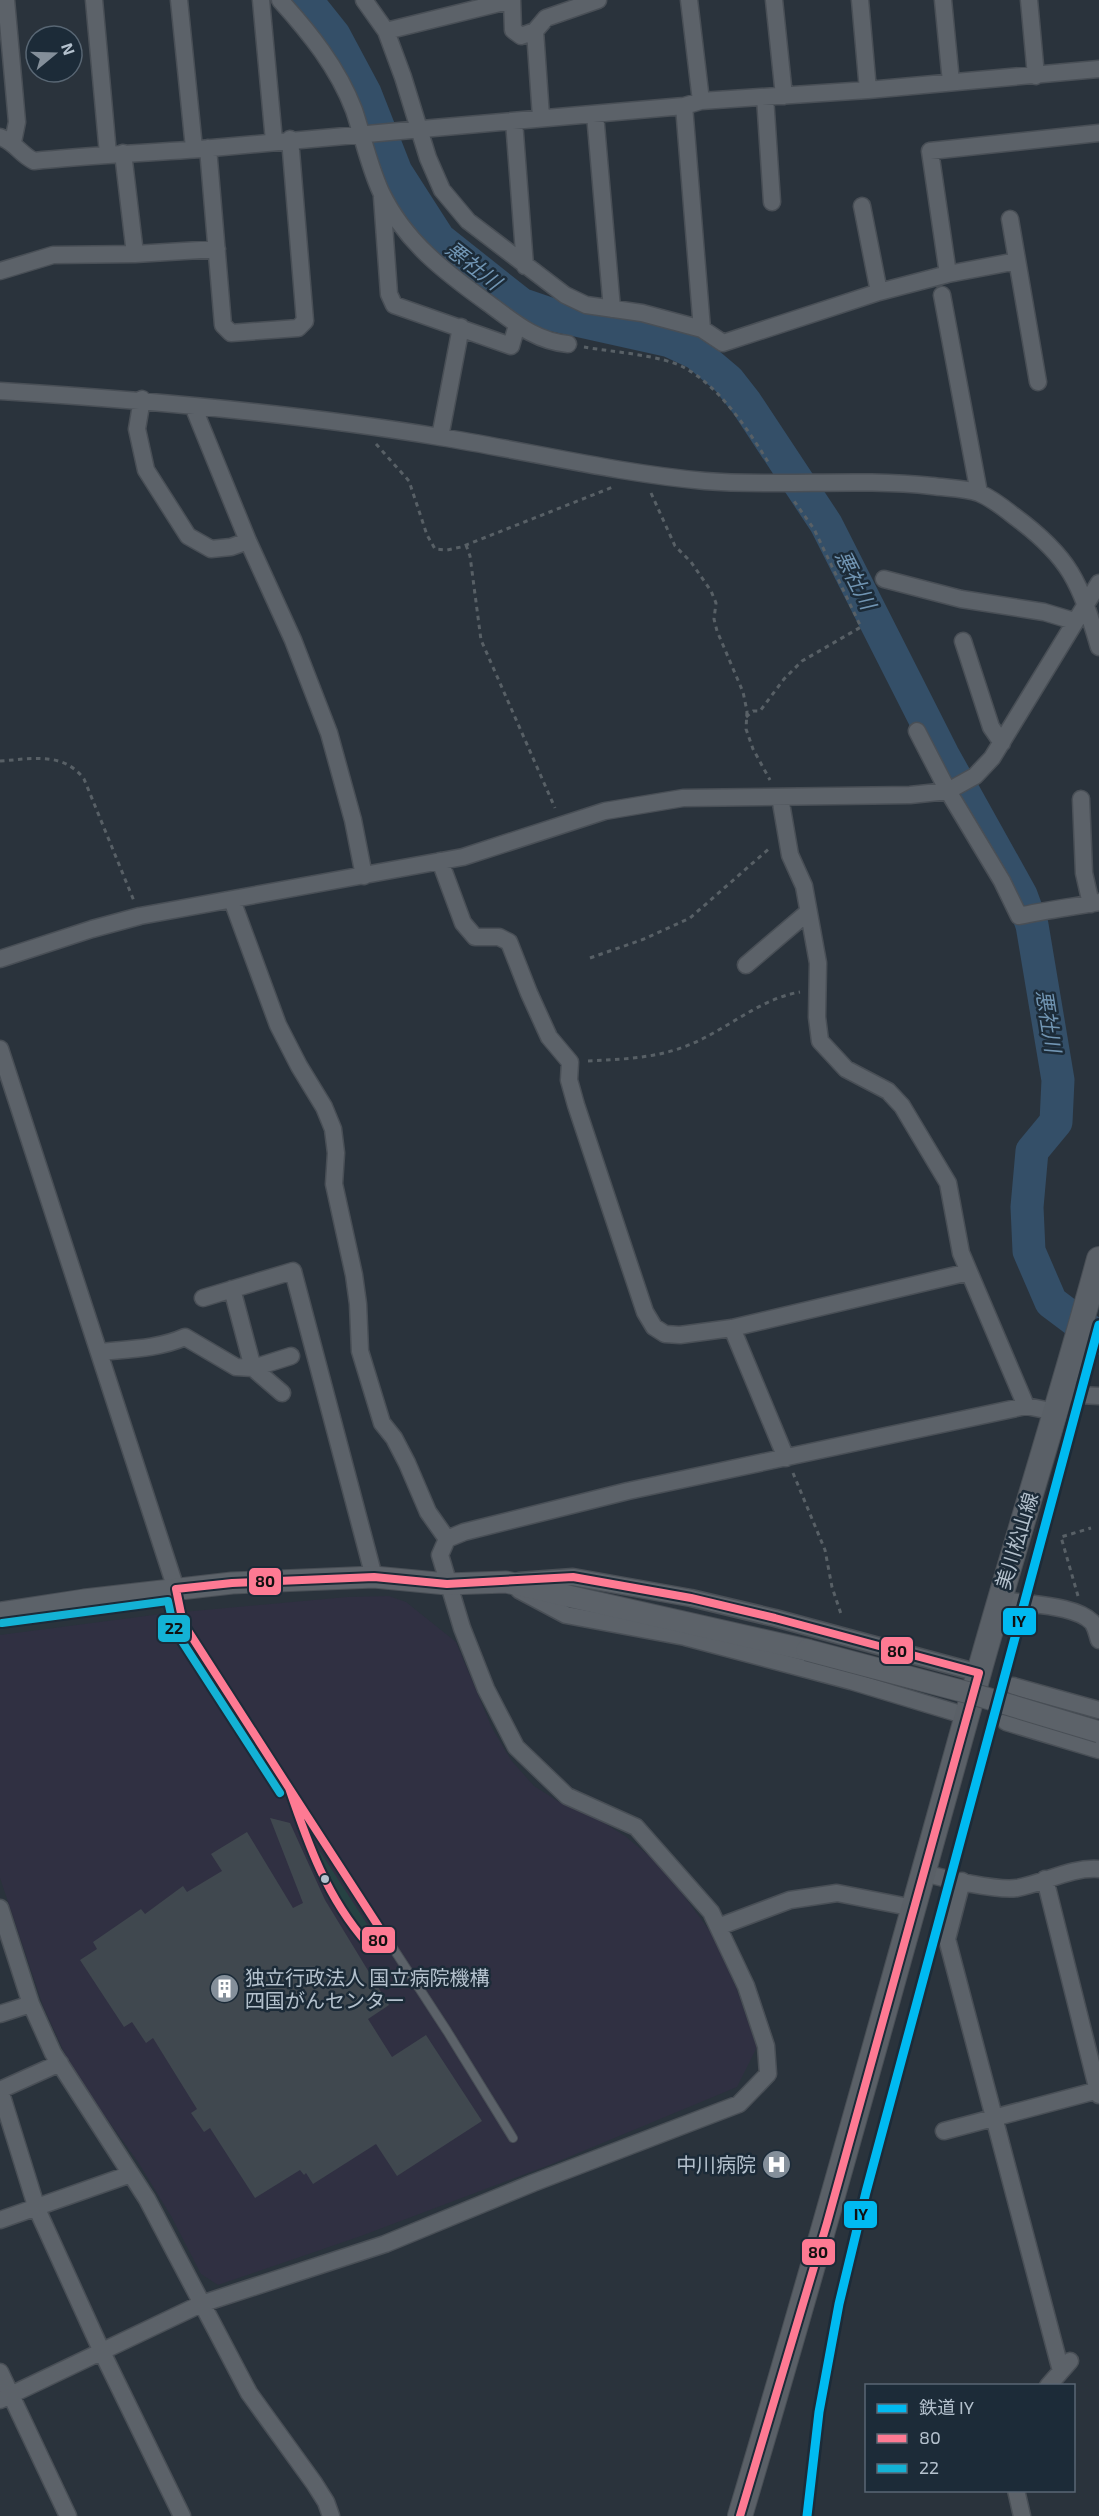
<svg xmlns="http://www.w3.org/2000/svg" width="1099" height="2516" font-family="'Exo 2','Noto Sans JP',sans-serif">
	<style>
		.medical { fill: #303042 }
		.green { fill: #264243 }
		.lines { fill: none; stroke-linecap: round; stroke-linejoin: round }
		.river { stroke: #344f68; stroke-width: 33 }
		.building { fill: #40484f }
		.service-casing { stroke: #494f56; stroke-width: 10 }
		.minor-casing { stroke: #494f56; stroke-width: 19 }
		.tertiary-casing { stroke: #494f56; stroke-width: 23 }
		.secondary-casing { stroke: #494f56; stroke-width: 26 }
		.path { stroke: #586066; stroke-width: 3; stroke-dasharray: 4.5 4.5; stroke-linecap: butt }
		.service { stroke: #5c6269; stroke-width: 8 }
		.minor { stroke: #5c6269; stroke-width: 16 }
		.tertiary { stroke: #5c6269; stroke-width: 21 }
		.secondary { stroke: #5a6067; stroke-width: 24 }
		.tertiary-bridge-casing { stroke: #494f56; stroke-width: 23; stroke-linecap: butt }
		.tertiary-bridge { stroke: #5c6269; stroke-width: 21 }
		.bus-1-casing { stroke: #1c2b38; stroke-width: 12 }
		.bus-2-casing { stroke: #1c2b38; stroke-width: 12 }
		.bus-1 { stroke: #fe7a93; stroke-width: 8 }
		.bus-2 { stroke: #13b2d5; stroke-width: 8 }
		.rail-1-casing { stroke: #1c2b38; stroke-width: 14 }
		.rail-1 { stroke: #00baf1; stroke-width: 9 }
		.bus-dot { fill: #b4c1cd; stroke: #1c2b38; stroke-width: 2 }
		.labels { text-anchor: middle; stroke-width: 5; stroke-linejoin: round; paint-order: stroke }
		.street-label { font-size: 20px; fill: #b4c1cd; stroke: #1c2b38 }
		.poi-label { font-size: 20px; fill: #b4c1cd; stroke: #1c2b38; text-anchor: start }
		.water-label { font-size: 21px; font-style: italic; fill: #7195b3; stroke: #1c2b38 }
		.line-badge { stroke: #1c2b38; stroke-width: 2 }
		.pale-badge-label { font-size: 16px; text-anchor: middle; font-weight: bold; fill: #111 }
	</style>
	<rect width="100%" height="100%" fill="#2a333c"/>
	<path class="medical" d="M389 1596 406 1602 456 1642 492 1728 511 1760 534 1786 561 1803 598 1819 625 1836 654 1860 682 1893 712 1934 736 1987 757 2047 737 2087 552 2164 361 2236 218 2285 201 2274 171 2216 138 2162 73 2072 43 2006 0 1878V1635L161 1614 347 1597Z"/>
	<path class="green" d="M310 1836 369 1927 368 1930C350 1930 319 1854 310 1836Z"/>
	<g class="lines">
		<path class="river" d="M306 0 334 35 365 93 396 172 439 239 521 304 553 315 670 341 696 353 728 380 746 403 826 524 943 755 1021 895 1032 925 1058 1080 1056 1122 1032 1151 1027 1207 1029 1251 1051 1302 1099 1338"/>
	</g>
	<path class="building" d="M270 1818 290 1823 325 1900 389 2005 368 2019 392 2057 426 2035 482 2121 397 2176 376 2144 313 2184 306 2173 304 2175 300 2170 255 2198 210 2128 204 2132 191 2113 197 2109 153 2038 146 2043 132 2022 124 2027 80 1960 97 1949 93 1942 141 1909 145 1914 183 1886 187 1892 222 1871 211 1854 247 1832 293 1908 303 1903Z"/>
	<g class="lines">
		<defs>
			<path id="service" d="M177 1591 183 1623 208 1664 447 2031 513 2138
				M292 1797C309 1849 329 1903 367 1943L386 1938"/>
			<path id="minor" d="M6 0 17 122 13 142
				M94 0 108 154
				M179 0 194 148
				M261 0 274 141
				M280 0C310 33 338 68 354 110 363 137 369 166 381 192 405 242 445 272 488 303 514 322 535 341 568 344
				M364 0 386 31 403 77 428 158 442 190 468 221 565 295 586 305 642 313 702 329 723 343 879 292 948 274 1017 261
				M689 0 701 101
				M774 0 784 96
				M860 0 868 90
				M943 0 951 82
				M1029 0 1036 76
				M386 31 512 0 513 30 521 36 535 31 546 18 598 0
				M535 31 541 117
				M765 97 772 202
				M684 106 702 329
				M595 114 612 309
				M514 121 525 266
				M0 137C15 142 20 154 34 161 93 155 153 153 212 148 369 133 527 120 684 106L701 101 868 90 1099 69
				M208 148 223 325 231 333 298 328 305 321 290 139
				M123 153 135 254
				M382 197 389 294 394 305 511 346 517 325
				M862 206 879 292
				M1010 219 1038 382
				M0 271 53 255 135 254 217 249
				M948 274 930 151 1099 133
				M942 295 979 493
				M0 391C147 400 294 413 440 437 528 451 616 473 705 481 780 487 857 478 932 486 946 488 965 488 979 493 991 498 1004 508 1014 516 1070 557 1080 582 1099 647
				M142 399 137 429 146 470 188 536 211 549 231 547 248 541
				M193 406 248 541 293 640 329 733 353 820 364 876
				M440 437 461 327
				M884 579 961 599 1044 612 1074 621
				M963 641 991 727 1002 743
				M917 731 948 791 1002 881 1019 916C1046 910 1072 907 1099 902
				M780 797 790 855 804 886 818 963 817 1017 820 1041 846 1069 888 1091 902 1106 948 1183 961 1253 1026 1406
				M1081 799 1084 873 1091 904
				M440 861 463 923 475 937H499L509 942 529 993 549 1037 570 1062 569 1080 576 1105 645 1312 654 1327 665 1334 680 1335 732 1328 969 1272
				M232 900 278 1025 299 1066 324 1107 333 1129 336 1153 334 1184 354 1275 358 1304 360 1351 382 1423 394 1438 407 1463 428 1512 447 1539
				M0 959 92 929 140 916 463 857 605 811 683 798 910 795 948 791 975 776 992 758 1099 583
				M746 965 808 912
				M0 1049 176 1589
				M232 1289 253 1368 291 1356
				M203 1298 293 1271 374 1577
				M732 1328 786 1458
				M99 1352C128 1349 158 1349 185 1337L236 1367 253 1368 282 1393
				M1063 1390 1080 1395 1099 1396
				M519 1581 573 1577 691 1598 775 1618 979 1673
				M519 1590 566 1615 685 1637 851 1681 967 1716
				M1000 1599C1025 1605 1074 1604 1092 1622 1096 1627 1097 1634 1099 1640
				M1013 1686 1099 1710
				M1006 1722 1099 1750
				M925 1873C945 1879 998 1891 1017 1888 1045 1883 1070 1867 1099 1869
				M1045 1879 1099 2095
				M962 1881 947 1939 1061 2371
				M0 1908 31 2004 53 2053 147 2199 249 2393 314 2483 326 2502 331 2516
				M718 1927 790 1900 837 1893 914 1908
				M0 2014 31 2004
				M60 2063 0 2090 37 2209 102 2352 182 2516
				M944 2131 1099 2090
				M0 2220 131 2174
				M0 2372 68 2516
				M1048 2386 1070 2361
				M0 2400 201 2304 385 2244 533 2183 739 2104 768 2074 766 2046 746 1986 711 1912 636 1827 567 1796 516 1747 486 1689 462 1628 440 1555 447 1539 464 1532 628 1491 1026 1406 1056 1412
				M1016 2490 1022 2516"/>
			<path id="tertiary" d="M0 1613 84 1600 232 1583 374 1577 447 1584 506 1582 807 1650"/>
			<path id="secondary" d="M740 2516C823 2237 900 1956 978 1676 1017 1536 1061 1399 1099 1259"/>
		</defs>
		<use href="#service" class="service-casing"/>
		<use href="#minor" class="minor-casing"/>
		<use href="#tertiary" class="tertiary-casing"/>
		<use href="#secondary" class="secondary-casing"/>
		<path class="path" d="M584 347C612 352 662 355 685 368 721 388 749 431 770 465
			M376 444 409 481 427 535 435 549 447 550 461 547 613 487
			M651 493 675 546 691 562 711 591 716 603 714 619 717 631 743 692 747 711 746 729 753 749 770 780
			M466 545 470 556 481 640 555 808
			M746 717 753 711H760L784 679 802 661 861 627 814 529 794 501
			M0 761C31 759 63 751 84 779L134 901
			M590 958 644 939 690 918 771 847
			M588 1061C627 1059 664 1058 700 1040 733 1024 764 998 800 992
			M793 1473 825 1550 832 1587 842 1617
			M1078 1596 1061 1537 1091 1528"/>
		<use href="#service" class="service"/>
		<use href="#minor" class="minor"/>
		<use href="#tertiary" class="tertiary"/>
		<use href="#secondary" class="secondary"/>
		<defs>
			<path id="tertiary-bridge" d="M807 1650 973 1694 1099 1732"/>
		</defs>
		<use href="#tertiary-bridge" class="tertiary-bridge-casing"/>
		<use href="#tertiary-bridge" class="tertiary-bridge"/>
		<defs>
			<path id="bus-1" d="M289 1788 386 1938 367 1943C327 1898 308 1844 289 1788Z
				M289 1788 183 1623 176 1589 232 1583 374 1577 447 1584 573 1577 691 1598 775 1618 979 1673 827 2223 740 2516"/>
			<path id="bus-2" d="M2 1623 168 1601 174 1629 280 1793"/>
		</defs>
		<use href="#bus-1" class="bus-1-casing"/>
		<use href="#bus-2" class="bus-2-casing"/>
		<use href="#bus-1" class="bus-1"/>
		<use href="#bus-2" class="bus-2"/>
		<defs>
			<path id="rail-1" d="M807 2516 819 2412 839 2304 866 2192 1099 1325"/>
		</defs>
		<use href="#rail-1" class="rail-1-casing"/>
		<use href="#rail-1" class="rail-1"/>
	</g>
	<defs>
		<symbol id="building-disc" viewBox="-11 -11 22 22"><circle r="9.5" fill="#848f9a" stroke="#1c2b38"/><path d="M-4-6H4V6H1V3H-1V6H-4ZM-2.5-4.3h1.7v1.8h-1.7ZM.8-4.3h1.7v1.8H.8ZM-2.5-1h1.7V.8h-1.7ZM.8-1h1.7V.8H.8Z" fill="#fff"/></symbol>
		<symbol id="hospital-disc" viewBox="-11 -11 22 22"><circle r="9.5" fill="#848f9a" stroke="#1c2b38"/><path d="M-5-5h3v3.5h4V-5h3V5h-3V1.5h-4V5h-3Z" fill="#fff"/></symbol>
	</defs>
	<g fill-rule="evenodd">
		<use href="#building-disc" x="208" y="1972" width="33" height="33"/>
		<use href="#hospital-disc" x="760" y="2148" width="33" height="33"/>
	</g>
	<circle class="bus-dot" cx="325" cy="1879" r="5"/>
	<g class="labels">
		<g class="street-label">
			<text transform="translate(1017 1541) rotate(-73)" y="7">美川松山線</text>
		</g>
		<g class="poi-label">
			<text x="245" y="1985">独立行政法人 国立病院機構<tspan x="245" dy="23">四国がんセンター</tspan></text>
			<text x="756" y="2172" text-anchor="end">中川病院</text>
		</g>
		<g class="water-label">
			<text transform="translate(473 266) rotate(38)" y="7">悪社川</text>
			<text transform="translate(855 580) rotate(63)" y="7">悪社川</text>
			<text transform="translate(1048 1021) rotate(81)" y="7">悪社川</text>
		</g>
	</g>
	<g class="line-badge">
		<rect x="248" y="1567" width="34" height="29" rx="6" fill="#fe7a93"/>
		<rect x="1002" y="1607" width="35" height="29" rx="6" fill="#00baf1"/>
		<rect x="157" y="1614" width="34" height="29" rx="6" fill="#13b2d5"/>
		<rect x="880" y="1636" width="34" height="29" rx="6" fill="#fe7a93"/>
		<rect x="361" y="1926" width="35" height="28" rx="6" fill="#fe7a93"/>
		<rect x="843" y="2200" width="35" height="29" rx="6" fill="#00baf1"/>
		<rect x="801" y="2238" width="35" height="28" rx="6" fill="#fe7a93"/>
	</g>
	<g class="pale-badge-label">
		<text x="265" y="1587">80</text>
		<text x="1019" y="1627">IY</text>
		<text x="174" y="1634">22</text>
		<text x="897" y="1657">80</text>
		<text x="378" y="1946">80</text>
		<text x="861" y="2220">IY</text>
		<text x="818" y="2258">80</text>
	</g>
	<rect x="865" y="2384" width="210" height="108" fill="#1c2b38" stroke="#596774" stroke-width="1.5"/>
	<rect x="877" y="2404" width="30" height="9" fill="#00baf1" stroke="#596774" stroke-width="1.5"/>
	<text x="919" y="2414" font-size="18" fill="#b4c1cd">鉄道 IY</text>
	<rect x="877" y="2434" width="30" height="9" fill="#fe7a93" stroke="#596774" stroke-width="1.5"/>
	<text x="919" y="2444" font-size="18" fill="#b4c1cd">80</text>
	<rect x="877" y="2464" width="30" height="9" fill="#13b2d5" stroke="#596774" stroke-width="1.5"/>
	<text x="919" y="2474" font-size="18" fill="#b4c1cd">22</text>
	<g transform="translate(54 54) rotate(71)"><circle r="28" fill="#1c2b38" stroke="#596774" stroke-width="1.5"/>
	<path d="M0-4.5L10 22L0 15L-10 22Z" fill="#848f9a"/>
	<text y="-9" font-size="16" font-weight="bold" text-anchor="middle" fill="#b4c1cd">N</text>
	</g>
</svg>
